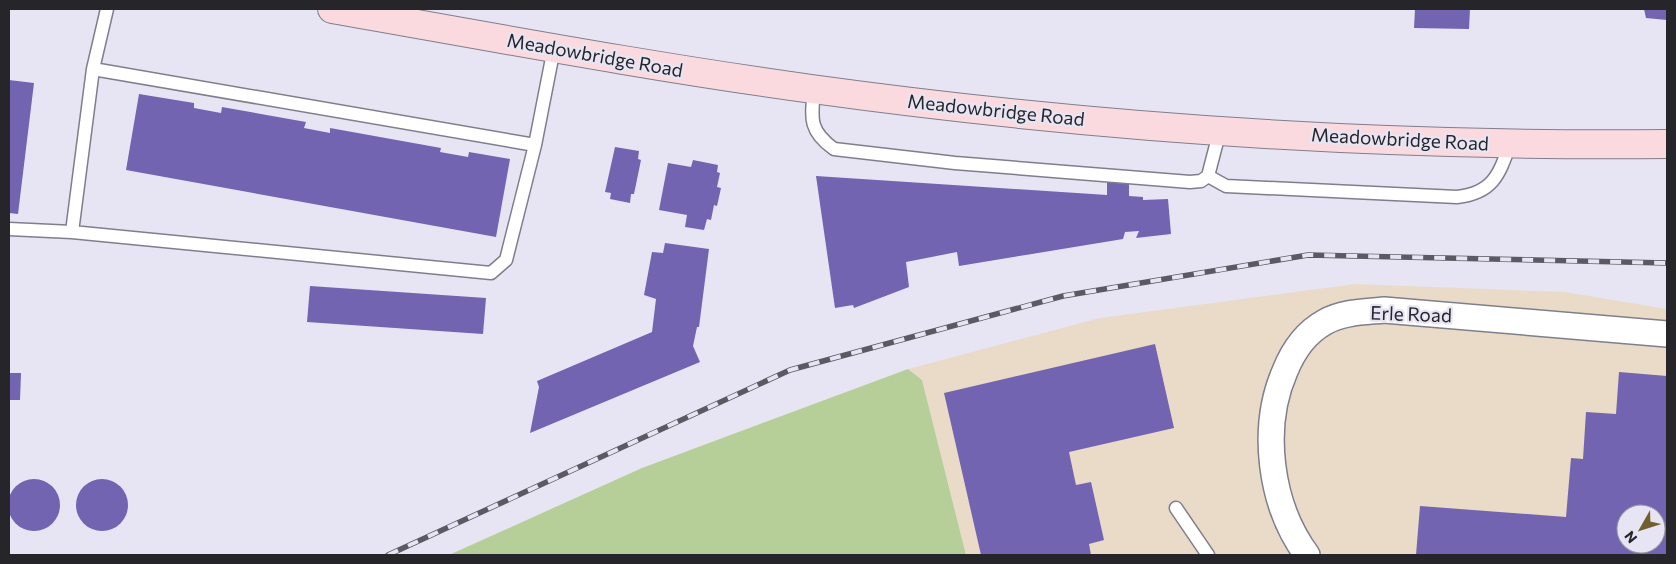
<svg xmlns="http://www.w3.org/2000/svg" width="1676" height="564" font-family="Commissioner,sans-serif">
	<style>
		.industrial { fill: #eadbc8; fill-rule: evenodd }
		.green { fill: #b6cf98 }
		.building { fill: #7264b1; fill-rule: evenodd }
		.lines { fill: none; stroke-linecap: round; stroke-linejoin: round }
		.lane-casing { stroke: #7f7e8c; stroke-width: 15 }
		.street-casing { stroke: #7f7e8c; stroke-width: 28 }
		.secondary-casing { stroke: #7f7e8c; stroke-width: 30 }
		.lane { stroke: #fff; stroke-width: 12 }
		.street { stroke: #fff; stroke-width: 25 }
		.secondary { stroke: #fbdadf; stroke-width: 28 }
		.rail-casing { stroke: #5b5a62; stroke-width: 5.5 }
		.rail { stroke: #e7e5f4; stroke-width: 4; stroke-dasharray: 11; stroke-linecap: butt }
		.labels { text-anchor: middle; stroke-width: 4.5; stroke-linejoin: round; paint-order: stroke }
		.street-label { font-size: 19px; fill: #25252a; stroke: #e7e5f4 }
	</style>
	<rect width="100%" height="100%" fill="#e7e5f4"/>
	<path class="industrial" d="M1355 284 1565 292 1667 309V555H966L922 380 908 369 1100 318ZM1626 514H1656V544H1626Z"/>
	<path class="green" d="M908 369 922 380 966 555H449L642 468Z"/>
	<path class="building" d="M1415 9H1470L1469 29 1414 28Z
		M1644 9H1667V20L1646 18Z
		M9 80 34 83 18 214 9 213Z
		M139 94 194 103V108L221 113 222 107 306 122 304 128 330 133V128L441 148 440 152 468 157 469 152 510 159 496 237 126 170Z
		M615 147 639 151 638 159 641 160 634 194H631L630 203 610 199 611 193 605 192Z
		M693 160 718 165 717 172 720 173 717 187 721 188 717 206 714 205 711 220 707 219 704 230 685 227 687 215 659 210 668 163 691 167Z
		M816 176 1107 195V178L1129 180V196L1143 197V200L1168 199 1171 234 1136 238 1139 231 1125 232 1123 239 959 266 957 252 906 262 909 287 854 308 853 305 835 308Z
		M665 243 709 249 699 327H697L693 346 700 362 530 433 539 387 537 381 652 332 656 299 644 295 652 252 663 253Z
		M310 286 486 298 483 334 307 322Z
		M1155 344 1174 428 1069 452 1076 485 1091 482 1104 540 1089 544 1091 555H981L944 393Z
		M1619 372 1667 376V555H1416L1420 506 1566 517 1571 458 1583 459 1586 412 1616 414ZM1626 514H1656V544H1626Z
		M9 373H21L20 400H9Z
		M8 505a26 26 0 1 1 52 0a26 26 0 1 1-52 0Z
		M76 505a26 26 0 1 1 52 0a26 26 0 1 1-52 0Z"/>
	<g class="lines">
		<defs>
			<path id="lane" d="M107 9 93 69 72 232 491 273 506 260 535 145 554 48
				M93 69 535 145
				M814 90C811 119 809 131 834 149L955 163 1190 182 1201 181 1208 176 1220 130
				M1208 176 1226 186 1457 197C1493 193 1499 175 1510 144
				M9 229 72 232
				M1176 508 1208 555"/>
			<path id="street" d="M1307 555C1270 505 1260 428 1285 371 1293 351 1305 333 1325 322 1343 312 1364 312 1384 310L1667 334"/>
			<path id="secondary" d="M332 9C492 37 651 67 812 89 1095 128 1382 147 1667 144"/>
		</defs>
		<use href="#lane" class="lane-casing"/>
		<use href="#street" class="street-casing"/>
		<use href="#secondary" class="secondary-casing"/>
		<use href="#lane" class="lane"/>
		<use href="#street" class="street"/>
		<use href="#secondary" class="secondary"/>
		<defs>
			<path id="rail" d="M388 555 790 370 1063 296 1308 255 1667 263"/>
		</defs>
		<use href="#rail" class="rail-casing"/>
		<use href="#rail" class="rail"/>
	</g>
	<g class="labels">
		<g class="street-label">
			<text transform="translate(595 55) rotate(10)" y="7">Meadowbridge Road</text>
			<text transform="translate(996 110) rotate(6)" y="7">Meadowbridge Road</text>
			<text transform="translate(1400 139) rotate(3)" y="7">Meadowbridge Road</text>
			<text transform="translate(1411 314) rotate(2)" y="7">Erle Road</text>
		</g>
	</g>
	<rect width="1676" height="564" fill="none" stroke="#25252a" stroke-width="20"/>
	<g transform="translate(1641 529) rotate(231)"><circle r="24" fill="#e7e5f4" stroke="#9998a3"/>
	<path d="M0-4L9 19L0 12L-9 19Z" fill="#71602e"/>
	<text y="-8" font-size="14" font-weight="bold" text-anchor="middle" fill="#25252a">N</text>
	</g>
</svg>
